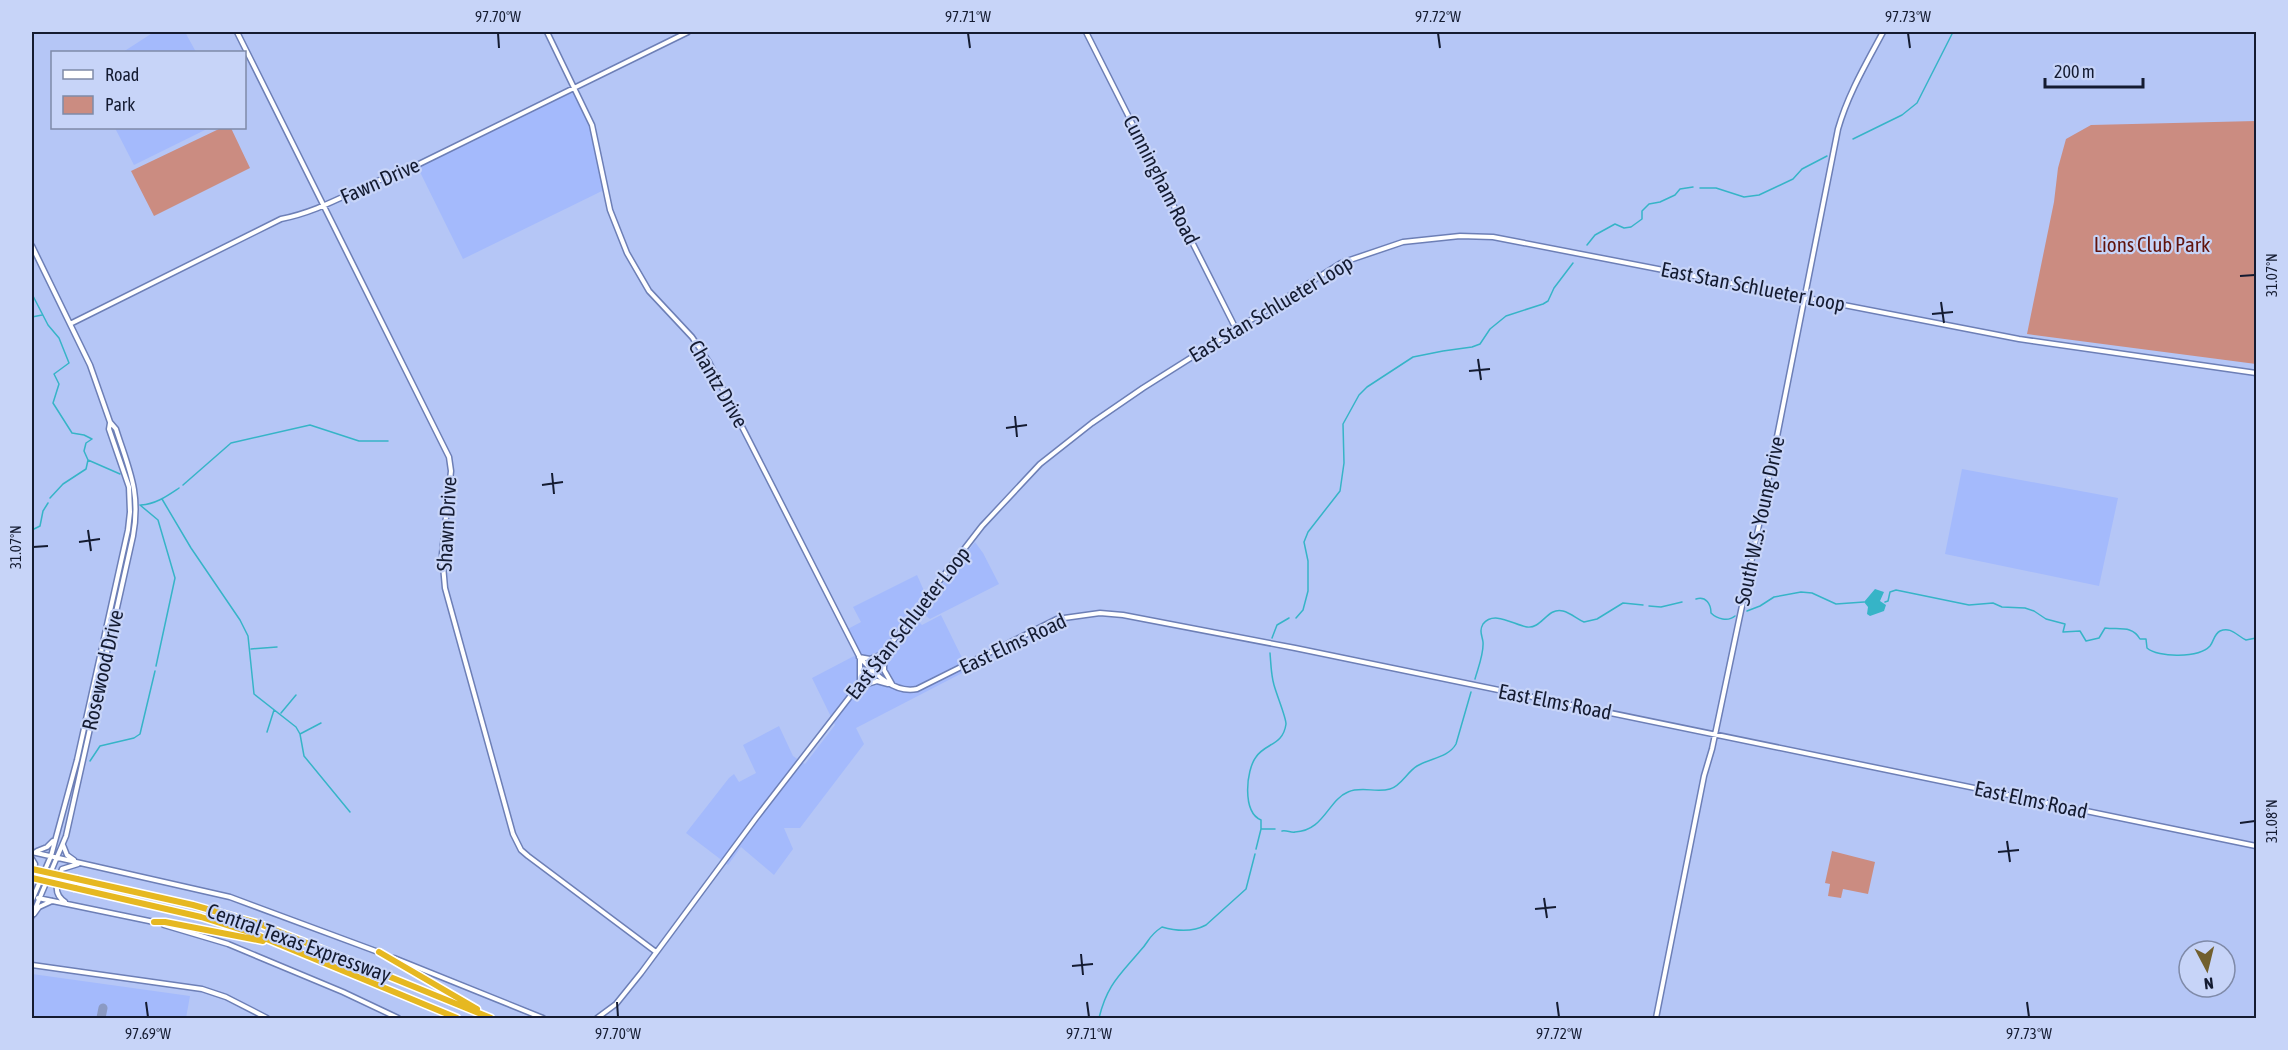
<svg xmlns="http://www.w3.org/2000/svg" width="2288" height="1050" font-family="'Asap Condensed',sans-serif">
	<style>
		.built { fill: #a4bafc }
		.green { fill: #cb8c81 }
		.water { fill: #36b4c7 }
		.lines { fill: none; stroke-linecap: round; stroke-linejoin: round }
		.stream { stroke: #36b4c7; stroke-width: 1.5 }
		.taxiway { stroke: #8b9ac3; stroke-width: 9 }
		.secondary-casing { stroke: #6d7fb6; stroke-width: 7 }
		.highway-casing { stroke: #fff; stroke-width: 9 }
		.secondary { stroke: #fff; stroke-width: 4 }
		.highway { stroke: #e6b821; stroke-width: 6 }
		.highway-bridge-casing { stroke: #fff; stroke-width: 9; stroke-linecap: butt }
		.highway-bridge { stroke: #e6b821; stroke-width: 6 }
		.ticks { fill: none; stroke: #141b31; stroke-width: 2 }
		.labels { text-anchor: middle; stroke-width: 4.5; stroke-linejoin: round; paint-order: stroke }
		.street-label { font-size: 21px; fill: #141b31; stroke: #c7d4f8 }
		.park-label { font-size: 21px; fill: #60130c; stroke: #c7d4f8 }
		.neatline { fill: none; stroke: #141b31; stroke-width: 2 }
		.ticks-label { font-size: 15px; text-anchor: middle; fill: #141b31 }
	</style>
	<rect width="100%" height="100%" fill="#b5c6f6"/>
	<path class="built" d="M154 32H185L196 52H123Z
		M574 91 592 132 604 190 463 259 418 168Z
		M115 128H209L134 165Z
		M1962 469 2118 498 2099 586 1945 554Z
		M975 542 983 553 999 584 930 619 921 612Z
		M917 575 925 593 909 612 922 625 941 615 968 670 856 728 864 744 800 828H784L793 849 774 875 741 847 728 865 686 833 729 778 734 774 739 782 756 773 743 745 779 726 793 756 805 764 835 725 812 678 856 655 844 631 861 622 853 607Z
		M32 974 190 996 186 1018H32Z"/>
	<path class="green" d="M2256 121V364L2027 334 2054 202 2058 168 2066 139 2091 125Z
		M221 128H231L250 168 154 216 131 171Z
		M1832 851 1875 862 1868 894 1843 889 1841 898 1828 896 1830 884 1825 883Z"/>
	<path class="water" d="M1875 589 1884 592 1880 601 1886 605 1884 611 1870 616 1867 614 1868 607 1864 602Z"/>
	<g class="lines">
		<path class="stream" d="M1853 139 1902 115 1917 103 1953 32
			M1700 188H1716L1744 197 1759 195 1793 179 1802 169 1827 156
			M1587 245 1595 235 1615 224 1624 228 1631 227 1642 219V211L1649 204 1660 202 1675 195 1680 189 1693 187
			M32 294 48 325 59 338 69 363 54 374 59 384 53 403 72 433 84 435 92 439 86 443 84 451 88 460 120 474
			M32 317 42 315
			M183 485 231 443 310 425 359 441H388
			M50 498 63 484 86 469 88 460
			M162 499 191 548 240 620 248 636 254 694 296 727 300 734 321 723
			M140 505 158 520 175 578 156 666
			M141 505C156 504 167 496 179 488
			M32 530 40 526 43 511 48 503
			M1696 599C1706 596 1711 604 1711 613 1717 619 1728 622 1735 616
			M1885 602 1888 601 1890 592 1896 590 1969 605 1993 603 2002 607 2025 608 2034 611 2046 619 2065 624 2063 632 2080 631 2086 641 2099 638 2105 628C2119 630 2132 625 2140 639H2146L2147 648C2158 658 2199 658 2210 646 2214 641 2214 634 2220 631 2231 626 2237 636 2246 640L2256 638
			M1649 606 1661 607 1682 602
			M1747 611 1760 606 1774 597 1801 592 1812 593 1836 604 1864 602
			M1296 618 1303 610 1308 591V561L1304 542 1308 532 1340 491 1344 463 1343 424 1359 395 1367 387 1413 357 1443 351 1472 347 1480 344 1490 329 1506 316 1543 304 1548 301 1554 288 1573 263
			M1272 638 1277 625 1289 618
			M251 649 277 647
			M1475 679C1478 668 1484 654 1483 642 1482 635 1479 631 1483 624 1494 610 1514 625 1527 627 1542 629 1547 607 1563 611 1571 613 1577 619 1584 622L1597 619 1623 603 1643 605
			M281 713 296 695
			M267 732 274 710
			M300 734 304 756 350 812
			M90 761 100 746 134 738 140 734 155 671
			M1262 829H1275
			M1282 831C1287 830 1291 833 1295 832 1324 831 1328 800 1348 792 1361 786 1376 793 1390 789 1401 786 1407 772 1417 766 1430 758 1448 758 1456 744L1471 692
			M1256 849 1261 829V820C1242 812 1246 770 1256 757 1265 743 1283 746 1286 724 1286 717 1277 696 1274 685 1271 675 1271 664 1270 653
			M1099 1018C1107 985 1119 976 1140 951 1150 941 1147 937 1162 927 1176 931 1193 932 1206 925L1246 889 1255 854"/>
		<path class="taxiway" d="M101 1018 103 1008"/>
		<defs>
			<path id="secondary" d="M237 32 449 457 451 471 442 554 445 588 513 834 521 850 528 856 656 952
				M547 32 592 125 610 210 627 253 649 291 692 337 709 362 860 658C874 673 894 694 917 689L1057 619 1100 613 1123 615 1295 648 2256 846
				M1086 32 1236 329
				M32 246 90 365 110 422 116 429C129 470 141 492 133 536L66 836 32 916
				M70 324 281 219C316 212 341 197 373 183 386 177 400 173 413 167L688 32
				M884 654V670L892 684
				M859 657 870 659 883 654
				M860 684V658
				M858 687 877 681 888 684
				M63 845 67 855 74 860
				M37 851 47 847 53 841
				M32 852 230 897 381 953
				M32 859 35 864 32 877
				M38 898 154 922
				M32 900 51 856 77 760 128 530 130 512 129 487 109 429 110 423
				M65 902C52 893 57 882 62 869L78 864
				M34 914 39 907 52 901
				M164 925 228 944 343 992 398 1018
				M394 958 543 1018
				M32 965 202 989 226 997 267 1018
				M597 1018 616 1004 641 973 756 818 982 526 1040 464 1092 423 1143 388 1341 263 1403 242 1460 236 1493 237 2019 339 2256 373
				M1656 1018 1704 776 1712 749 1768 482 1838 129C1848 94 1866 64 1883 32"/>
			<path id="highway" d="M77 879 193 905 260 924 491 1018
				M75 888 201 917 252 933 457 1018
				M154 922H165L263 941
				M379 952 477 1009"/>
		</defs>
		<use href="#secondary" class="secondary-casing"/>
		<use href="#highway" class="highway-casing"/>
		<use href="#secondary" class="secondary"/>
		<use href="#highway" class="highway"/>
		<defs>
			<path id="highway-bridge" d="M32 869 77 879
				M32 878 75 888"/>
		</defs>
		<use href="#highway-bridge" class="highway-bridge-casing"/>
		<use href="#highway-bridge" class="highway-bridge"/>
	</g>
	<path class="ticks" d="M498 33 499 48M968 33 970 48M1438 33 1440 48M1908 33 1910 48M2240 276 2255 275M1941 302 1944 323M1932 314 1953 312M1478 359 1481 380M1469 371 1490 369M1015 416 1017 437M1006 428 1027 425M552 473 554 494M542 485 563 482M88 530 91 551M79 542 100 539M33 547 48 546M2240 823 2255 821M2007 841 2010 862M1998 852 2019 850M1544 898 1547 918M1535 909 1556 907M1081 954 1083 975M1072 966 1093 964M146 1002 148 1017M617 1002 618 1017M1087 1002 1089 1017M1557 1002 1559 1017M2027 1002 2029 1017"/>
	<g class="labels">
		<g class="street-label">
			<text transform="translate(1161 180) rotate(63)" y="7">Cunningham Road</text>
			<text transform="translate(380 181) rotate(-24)" y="7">Fawn Drive</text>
			<text transform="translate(1753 287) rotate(11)" y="7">East Stan Schlueter Loop</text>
			<text transform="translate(1271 309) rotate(-31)" y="7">East Stan Schlueter Loop</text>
			<text transform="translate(718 384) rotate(60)" y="7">Chantz Drive</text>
			<text transform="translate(1760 521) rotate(-78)" y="7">South W.S. Young Drive</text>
			<text transform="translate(447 524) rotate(-87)" y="7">Shawn Drive</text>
			<text transform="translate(908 623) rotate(-52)" y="7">East Stan Schlueter Loop</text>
			<text transform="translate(1013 644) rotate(-25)" y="7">East Elms Road</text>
			<text transform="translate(103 670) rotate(-77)" y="7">Rosewood Drive</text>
			<text transform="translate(1555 702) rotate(11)" y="7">East Elms Road</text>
			<text transform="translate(2031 800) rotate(12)" y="7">East Elms Road</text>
			<text transform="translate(299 943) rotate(20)" y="7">Central Texas Expressway</text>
		</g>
		<g class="park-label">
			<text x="2152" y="252">Lions Club Park</text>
		</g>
	</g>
	<rect width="2288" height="1050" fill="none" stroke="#c7d4f8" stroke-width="66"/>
	<rect x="51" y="51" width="195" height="78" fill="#c7d4f8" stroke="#7f8aa8" stroke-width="1.5"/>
	<rect x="63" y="70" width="30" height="9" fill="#ffffff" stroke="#7f8aa8" stroke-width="1.5"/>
	<text x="105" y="81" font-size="18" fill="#141b31">Road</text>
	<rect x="63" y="96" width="30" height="18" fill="#cb8c81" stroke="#7f8aa8" stroke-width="1.5"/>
	<text x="105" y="111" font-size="18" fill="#141b31">Park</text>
	<g transform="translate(2207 969) rotate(173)"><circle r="28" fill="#c7d4f8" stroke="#7f8aa8" stroke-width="1.5"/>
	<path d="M0-4.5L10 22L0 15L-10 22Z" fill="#715f2e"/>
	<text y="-9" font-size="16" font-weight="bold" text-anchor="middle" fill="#141b31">N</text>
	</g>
	<path d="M2045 78v9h98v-9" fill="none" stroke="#141b31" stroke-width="3"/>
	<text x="2054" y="78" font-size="18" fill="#141b31" stroke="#c7d4f8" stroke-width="4.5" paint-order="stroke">200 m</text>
	<rect x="33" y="33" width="2222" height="984" class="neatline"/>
	<g class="ticks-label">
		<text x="498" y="22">97.70°W</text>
		<text x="968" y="22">97.71°W</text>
		<text x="1438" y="22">97.72°W</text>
		<text x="1908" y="22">97.73°W</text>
		<text transform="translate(2272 275) rotate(-90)" y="5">31.07°N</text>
		<text transform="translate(16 547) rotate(-90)" y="5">31.07°N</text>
		<text transform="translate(2272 821) rotate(-90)" y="5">31.08°N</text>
		<text x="148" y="1039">97.69°W</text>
		<text x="618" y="1039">97.70°W</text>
		<text x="1089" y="1039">97.71°W</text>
		<text x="1559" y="1039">97.72°W</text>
		<text x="2029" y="1039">97.73°W</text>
	</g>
</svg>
